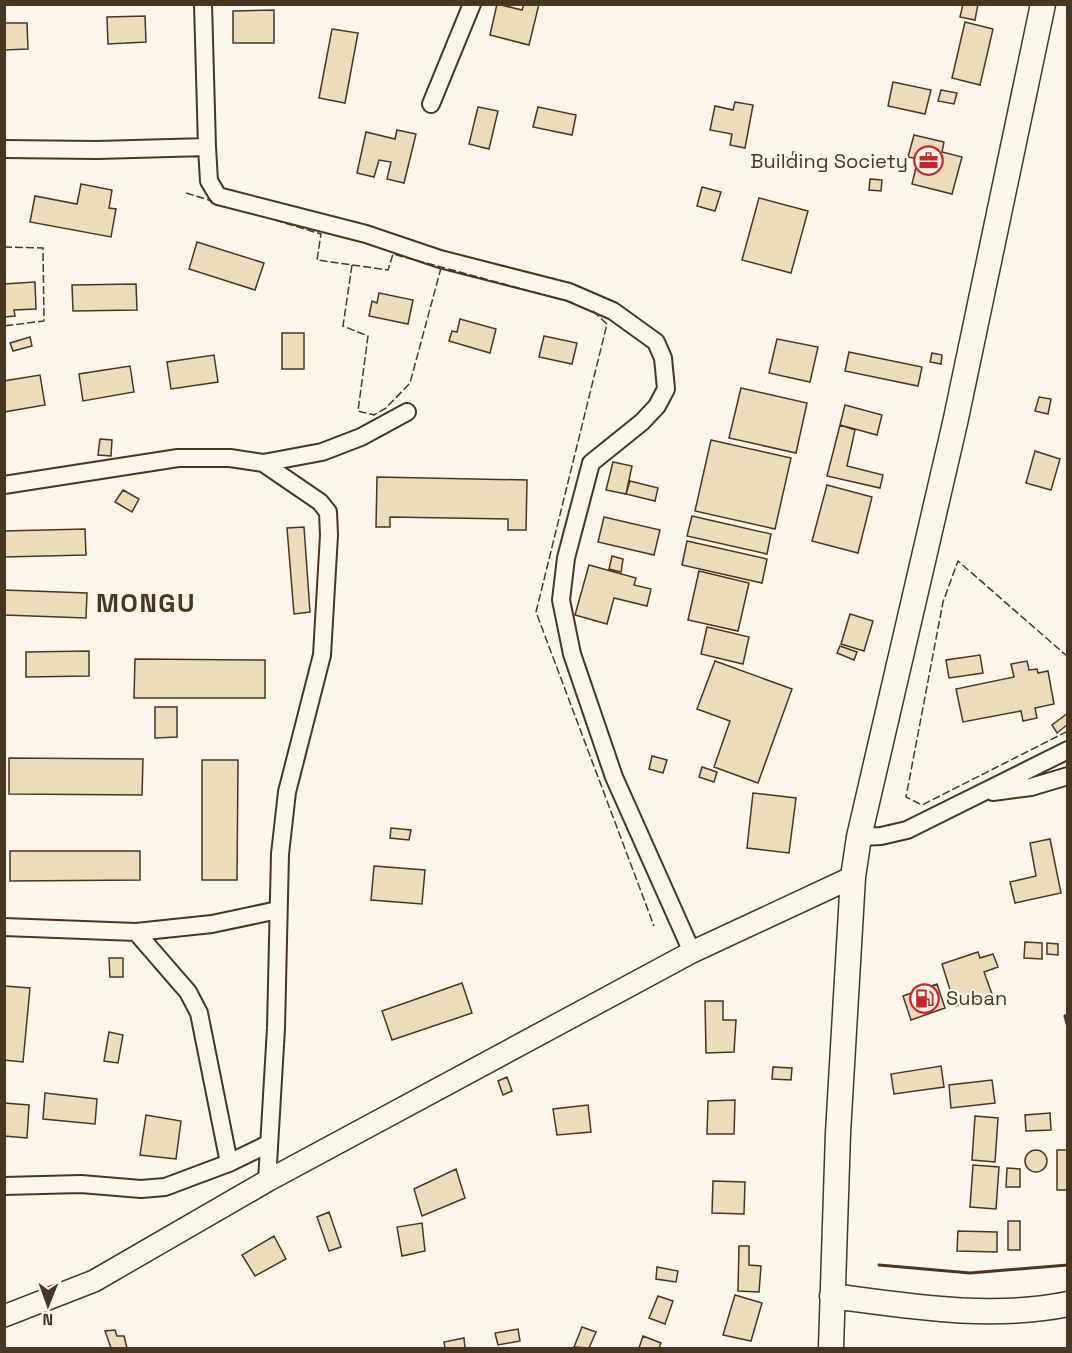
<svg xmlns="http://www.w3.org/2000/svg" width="1072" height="1353" font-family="'Space Grotesk',sans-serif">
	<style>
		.building { fill: #ecdcbc; stroke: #4a3520; stroke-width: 1.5 }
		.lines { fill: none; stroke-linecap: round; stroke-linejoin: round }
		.minor-casing { stroke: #4a3520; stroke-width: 20 }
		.tertiary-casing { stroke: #4a3520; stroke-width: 24 }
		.secondary-casing { stroke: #4a3520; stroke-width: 27 }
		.minor { stroke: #fbf6e9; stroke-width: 16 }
		.tertiary { stroke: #fbf6e9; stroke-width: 21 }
		.secondary { stroke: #fbf6e9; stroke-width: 24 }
		.fence { stroke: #4a3520; stroke-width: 1.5; stroke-dasharray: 8 3; stroke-linecap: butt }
		.wall { stroke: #4a3520; stroke-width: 3 }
		.labels { text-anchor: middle; stroke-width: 4.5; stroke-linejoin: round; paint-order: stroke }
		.poi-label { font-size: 20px; fill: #4a3520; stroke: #fbf6e9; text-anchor: end }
		.district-label { font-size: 26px; font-weight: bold; letter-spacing: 1.5px; fill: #4a3520; stroke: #fbf6e9 }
	</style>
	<rect width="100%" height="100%" fill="#fbf6e9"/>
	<path class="building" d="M497 4 522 10 524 4H539L529 45 490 35Z
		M963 4H978L975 20 960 17Z
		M274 10V43H233V11Z
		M145 16 146 42 108 44 107 17Z
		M965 22 993 29 980 85 952 78Z
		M4 23H27L28 49 4 50Z
		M332 29 358 33 345 103 319 98Z
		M893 82 931 90 925 114 888 106Z
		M941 90 957 93 954 104 938 101Z
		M735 102 753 105 745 148 730 145 732 134 710 130 715 106 733 110Z
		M478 107 498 111 489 149 469 144Z
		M538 107 576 115 572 135 533 127Z
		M397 130 416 134 404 183 387 179 391 162 379 160 374 177 357 173 366 132 395 139Z
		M914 135 944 142 942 152 962 157 952 194 912 184 918 159 908 157Z
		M793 152 803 154 800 168 782 165 783 157 792 158Z
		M870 179 882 180 881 191 869 190Z
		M81 184 112 190 109 208 116 209 111 237 30 222 35 196 77 204Z
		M702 187 721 192 715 211 697 206Z
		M759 198 808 211 791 273 742 260Z
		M197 242 264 263 255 290 189 269Z
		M35 282 36 309 14 310 15 316 4 317V284Z
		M136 284 137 310 73 311 72 285Z
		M379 293 413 300 408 324 369 316 372 301 377 303Z
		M460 319 496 329 490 353 449 341 452 331 457 332Z
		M282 333H304V369H282Z
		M544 336 577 343 572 364 539 357Z
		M30 337 32 346 13 351 10 343Z
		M777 339 818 347 810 382 769 373Z
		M849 352 922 367 918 386 845 371Z
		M932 353 942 355 941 364 930 362Z
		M214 355 218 382 171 389 167 362Z
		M130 366 134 392 83 401 79 374Z
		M40 375 45 405 4 412V381Z
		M741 388 807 403 796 453 729 438Z
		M1039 397 1051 399 1048 414 1035 411Z
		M845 405 882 415 877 435 840 425Z
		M840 425 855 430 847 466 883 475 880 488 827 476Z
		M100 439 112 440 111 456 98 455Z
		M711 440 791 458 775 529 695 511Z
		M1035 451 1060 459 1051 490 1026 483Z
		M613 462 632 466 626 494 606 490Z
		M377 477 527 480 526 530H508V519L390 517V527H376Z
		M630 481 658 488 655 501 626 494Z
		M827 485 872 497 858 553 812 541Z
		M123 490 139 499 132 512 115 502Z
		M692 516 771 534 767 554 687 536Z
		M604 517 660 530 654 555 598 542Z
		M304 527 310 612 294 614 287 528Z
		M85 529 86 555 4 557V531Z
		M687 541 767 559 762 583 682 565Z
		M612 556 623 559 621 572 609 569Z
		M589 565 636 578 634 585 651 589 647 606 614 598 607 624 575 615Z
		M699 571 749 583 738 631 688 620Z
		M4 590 87 593 86 618 4 615Z
		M850 614 873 621 864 651 841 644Z
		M707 627 749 637 743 664 701 654Z
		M840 646 857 652 854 660 837 653Z
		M89 651V676L26 677V652Z
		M980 655 983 673 949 678 946 660Z
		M135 659 265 660V698H134Z
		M715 661 792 689 758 783 714 767 730 721 697 709Z
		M1027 661 1029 670 1037 669 1038 673 1048 671 1054 704 1035 708 1037 718 1023 721 1021 711 963 722 956 689 1014 677 1011 664Z
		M155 707H177V737L155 738Z
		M1068 713V724L1057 733 1052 725Z
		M652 756 667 760 663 773 649 769Z
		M9 758 143 759 142 795 9 794Z
		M202 760H238L237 880H202Z
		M702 767 717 772 714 782 699 777Z
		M753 793 796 798 789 853 747 848Z
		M391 828 411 830 409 840 390 838Z
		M1050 839 1061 893 1015 903 1010 882 1036 876 1030 843Z
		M10 851H140V880L10 881Z
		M374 866 425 870 422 904 371 900Z
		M1025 942 1042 943V959L1024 958Z
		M1047 943 1058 944V955L1047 954Z
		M978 952 980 958 993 954 998 967 984 972 992 994 955 1006 942 964Z
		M109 958H123V977H110Z
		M462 983 472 1013 392 1040 382 1011Z
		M937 984 945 1008 911 1020 903 996Z
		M4 986 30 988 23 1062 4 1060Z
		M705 1001H723V1020H736L734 1052 706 1053Z
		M109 1032 123 1035 118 1063 104 1061Z
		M941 1066 944 1087 894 1094 891 1074Z
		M773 1067 792 1068 791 1080 772 1079Z
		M507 1077 512 1091 503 1095 498 1081Z
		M992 1080 995 1103 951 1108 949 1085Z
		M45 1093 97 1099 95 1124 43 1119Z
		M735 1100 734 1134H707L708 1101Z
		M4 1103 29 1105 27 1138 4 1136Z
		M588 1105 591 1132 557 1135 553 1109Z
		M1050 1113 1051 1130 1026 1131 1025 1115Z
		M146 1115 181 1121 176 1159 140 1155Z
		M975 1116 998 1118 995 1162 972 1160Z
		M1057 1150H1068V1190H1057Z
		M1025 1161a11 11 0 1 1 22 0a11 11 0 1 1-22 0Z
		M973 1165 999 1167 996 1209 970 1207Z
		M1007 1168 1020 1169V1187H1006Z
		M456 1169 465 1198 422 1216 414 1189Z
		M713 1181 745 1182 744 1214 712 1213Z
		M329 1212 341 1247 329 1251 317 1217Z
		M1008 1221H1020V1250H1008Z
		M422 1223 425 1251 402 1256 397 1227Z
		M958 1231 997 1232V1252L957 1251Z
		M274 1236 286 1259 255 1276 242 1255Z
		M739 1246H749V1265L761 1266 759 1292 738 1291Z
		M657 1267 678 1271 676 1282 656 1279Z
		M735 1295 762 1303 751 1341 723 1335Z
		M658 1296 673 1301 665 1324 649 1318Z
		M582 1327 596 1332 589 1348 574 1347Z
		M518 1329 520 1341 498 1345 495 1333Z
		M115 1330 117 1336H124L127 1348H111L105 1331Z
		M643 1336 661 1343 659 1348H639Z
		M464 1338 465 1348H445L444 1342Z"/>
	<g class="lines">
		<defs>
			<path id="minor" d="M203 4 207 147
				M431 104 472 4
				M4 149 97 150 207 147 209 181 218 196 366 234 440 259 569 292 613 311 656 342 663 358 666 389 657 406 642 422 591 463 566 558 561 600 572 654 614 777 692 952
				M263 463 320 502 328 512 329 535 322 655 287 792 280 854 276 1028 267 1181
				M4 485 178 458H230L263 463 322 452 361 437 407 412
				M993 792 1031 787 1068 776
				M859 837 881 836 907 830 1068 750
				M4 927 136 932 212 924 278 910
				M136 932 188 992 199 1013 229 1163 268 1144
				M4 1186 81 1184 141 1189 165 1187 229 1163"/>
			<path id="tertiary" d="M4 1316 94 1281 267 1181 692 952 853 877"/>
			<path id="secondary" d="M832 1296C908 1306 991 1320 1068 1304
				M831 1348 838 1133 853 877 859 837 955 423 1043 4"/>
		</defs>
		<use href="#minor" class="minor-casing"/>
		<use href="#tertiary" class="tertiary-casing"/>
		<use href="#secondary" class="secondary-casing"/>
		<use href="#minor" class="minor"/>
		<use href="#tertiary" class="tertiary"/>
		<use href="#secondary" class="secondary"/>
		<path class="fence" d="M186 193 212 201
			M275 220 321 234 317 260 388 270 393 254 574 303
			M4 247 43 248 44 321 4 326
			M352 265 343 326 368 336 358 411 374 415 386 408 410 383 441 268
			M593 311 607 324 536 612 654 926
			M1068 657 958 561 943 602 906 797 922 805 1068 731"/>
		<path class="wall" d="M1068 1015 1065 1016 1068 1027
			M879 1265 970 1273 1068 1265"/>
	</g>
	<defs>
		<symbol id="office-ring" viewBox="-11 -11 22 22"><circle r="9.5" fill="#fbf6e9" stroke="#c62828" stroke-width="1.5"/><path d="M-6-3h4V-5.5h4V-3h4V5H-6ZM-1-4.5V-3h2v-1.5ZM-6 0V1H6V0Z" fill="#c62828"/></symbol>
		<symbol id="fuel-ring" viewBox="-11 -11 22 22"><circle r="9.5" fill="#fbf6e9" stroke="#c62828" stroke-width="1.5"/><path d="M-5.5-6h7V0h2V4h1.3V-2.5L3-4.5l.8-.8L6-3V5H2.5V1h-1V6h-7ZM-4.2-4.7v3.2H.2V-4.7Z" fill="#c62828"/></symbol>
	</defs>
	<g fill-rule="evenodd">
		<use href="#office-ring" x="912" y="144" width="33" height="33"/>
		<use href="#fuel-ring" x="908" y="982" width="33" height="33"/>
	</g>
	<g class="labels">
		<g class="poi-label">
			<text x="908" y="168">Building Society</text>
			<text x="946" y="1005" text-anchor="start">Suban</text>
		</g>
		<g class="district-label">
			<text x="146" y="612">MONGU</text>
		</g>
	</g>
	<rect width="1072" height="1353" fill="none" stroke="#4a3520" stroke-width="12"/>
	<g transform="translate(48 1305) rotate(181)" stroke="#fbf6e9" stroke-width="4.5" paint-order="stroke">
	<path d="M0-4.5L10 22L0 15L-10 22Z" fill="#4a3520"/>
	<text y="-9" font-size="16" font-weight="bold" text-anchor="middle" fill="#4a3520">N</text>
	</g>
</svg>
